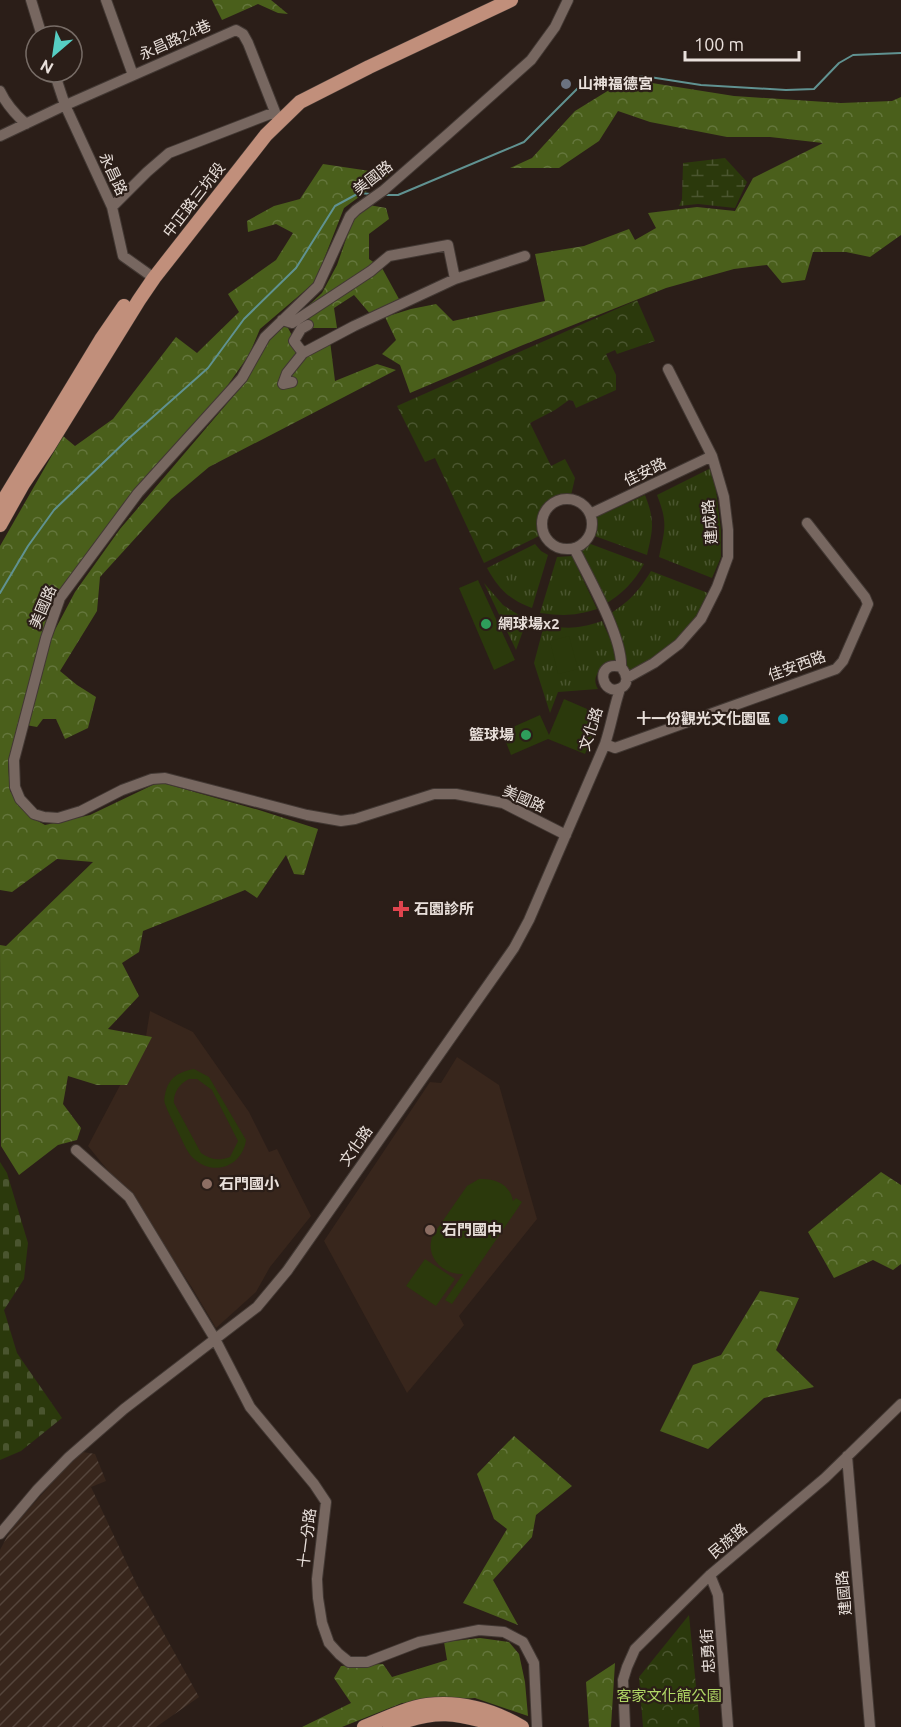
<svg xmlns="http://www.w3.org/2000/svg" width="901" height="1727" font-family="Ubuntu,'Noto Sans TC',sans-serif">
	<style>
		.built { fill: #38261c }
		.industrial { fill: url(#industrial-furrows) }
		.grass { fill: url(#grass-tufts) }
		.forest { fill: url(#forest-crowns) }
		.wetland { fill: url(#wetland-marsh) }
		.cemetery { fill: url(#cemetery-stones) }
		.park { fill: url(#park-crowns) }
		.pitch { fill: #2b390c; fill-rule: evenodd }
		.lines { fill: none; stroke-linecap: round; stroke-linejoin: round }
		.stream { stroke: #609291; stroke-width: 2 }
		.minor-casing { stroke: #423833; stroke-width: 12 }
		.major-casing { stroke: #423833; stroke-width: 15 }
		.minor { stroke: #776760; stroke-width: 10 }
		.major { stroke: #c18f7b; stroke-width: 14 }
		.worship-dot { fill: #6b7280; stroke: #2b1e18; stroke-width: 2 }
		.leisure-dot { fill: #2e9e5b; stroke: #2b1e18; stroke-width: 2 }
		.culture-dot { fill: #0f9aa8; stroke: #2b1e18; stroke-width: 2 }
		.health-dot { fill: #e0444e; stroke: #2b1e18; stroke-width: 2 }
		.education-dot { fill: #8d6e63; stroke: #2b1e18; stroke-width: 2 }
		.labels { text-anchor: middle; stroke-width: 4.5; stroke-linejoin: round; paint-order: stroke }
		.street-label { font-size: 15px; fill: #e9e0db; stroke: #2b1e18 }
		.poi-label { font-size: 15px; font-weight: bold; fill: #e9e0db; stroke: #2b1e18; text-anchor: start }
		.park-label { font-size: 15px; fill: #b1d865; stroke: #2b1e18 }
	</style>
	<defs>
		<pattern id="industrial-furrows" width="10" height="10" patternUnits="userSpaceOnUse" patternTransform="scale(1.5)"><rect width="10" height="10" fill="#38261c"/><path d="M-1 1l2-2M0 10L10 0M9 11l2-2" fill="none" stroke="#55453c"/></pattern>
		<pattern id="grass-tufts" width="24" height="20" patternUnits="userSpaceOnUse" patternTransform="scale(1.5)"><rect width="24" height="20" fill="#2b390c"/><path d="M3 7l-1-3M5 7V3M7 7l1-3M15 17l-1-3M17 17v-4M19 17l1-3" fill="none" stroke="#4a552f"/></pattern>
		<pattern id="forest-crowns" width="20" height="18" patternUnits="userSpaceOnUse" patternTransform="scale(1.5)"><rect width="20" height="18" fill="#4a5f1b"/><path d="M2 6a3 3 0 1 1 6 0M12 15a3 3 0 1 1 6 0" fill="none" stroke="#64763c"/></pattern>
		<pattern id="wetland-marsh" width="20" height="14" patternUnits="userSpaceOnUse" patternTransform="scale(1.5)"><rect width="20" height="14" fill="#2b390c"/><path d="M1 5h8M5 5V1M11 12h8M15 12V8" fill="none" stroke="#4a552f"/></pattern>
		<pattern id="cemetery-stones" width="16" height="16" patternUnits="userSpaceOnUse" patternTransform="scale(1.5)"><rect width="16" height="16" fill="#2b390c"/><path d="M2 7V4a2 2 0 0 1 4 0v3zM10 15v-3a2 2 0 0 1 4 0v3z" fill="#4a552f"/></pattern>
		<pattern id="park-crowns" width="20" height="18" patternUnits="userSpaceOnUse" patternTransform="scale(1.5)"><rect width="20" height="18" fill="#2b390c"/><path d="M2 6a3 3 0 1 1 6 0M12 15a3 3 0 1 1 6 0" fill="none" stroke="#4a552f"/></pattern>
	</defs>
	<rect width="100%" height="100%" fill="#2b1e18"/>
	<path class="built" d="M150 1011 193 1032 249 1112 269 1152 277 1149 311 1216 270 1267 256 1292 216 1328 191 1286 159 1238 144 1215 88 1146 146 1036Z
		M457 1057 499 1085 537 1219 459 1316 464 1325 407 1393 324 1241 430 1082 441 1083Z"/>
	<path class="industrial" d="M83 1452 95 1454 106 1481 91 1487 137 1585 199 1697 156 1727H0V1550L11 1529 71 1462Z"/>
	<path class="grass" d="M713 467 721 530V557L712 578 659 557C665 529 668 523 657 495Z
		M645 495C655 521 653 529 647 555L592 535 594 525 592 519Z
		M588 543 644 564C634 582 622 594 604 605L579 553Z
		M535 544 541 551 548 555 532 608C508 599 499 589 487 568Z
		M572 556 597 609C574 616 564 616 540 613L557 557Z
		M651 571 708 593C704 601 700 610 695 618 680 644 652 660 626 674L608 615C629 602 639 591 651 571Z
		M484 583 503 605 527 620 516 650Z
		M602 621C607 634 618 649 615 663L608 662C599 671 591 677 598 689L558 692 550 713 534 663 544 625C568 629 578 629 602 621Z"/>
	<path class="forest" d="M212 0H271L288 14 278 13 258 4 222 20Z
		M652 83 734 96 841 103 892 101 901 97V235L870 257 846 252H813L805 280 782 283 767 265 734 269 666 288 523 345 410 393 400 365 382 354 396 340 385 317 411 309 436 304 453 321 545 301 535 254 584 246 629 229 635 240 656 228 648 213 697 207 735 211 753 178 823 143 770 137H727L650 122 618 111 599 141 559 168H510L532 158 575 111 614 87Z
		M323 164 390 174 344 208 315 282 260 329 249 355 218 399 89 552 41 640 8 764 10 791 29 816 45 825 90 815 159 782 259 810 318 829 304 875 294 874 286 855 257 898 245 890 143 931 139 952 122 963 139 996 108 1029 152 1037 127 1085H97L68 1076 63 1104 81 1128 77 1140 58 1145 19 1175 1 1146 0 945 6 946 93 862 57 859 12 892 0 890V546L63 436 75 446 113 419 176 337 197 353 239 312 228 294 276 260 293 233 276 224 248 232 247 221 274 206 300 199Z
		M369 205 386 208 389 219 369 234V259L382 268 399 299 372 316 354 295 334 308 337 328H309L295 318 322 293 337 265 353 219Z
		M286 324 300 351 330 341 335 381 377 364 396 370 209 467 171 499 100 577 97 611 60 671 77 685 96 697 88 728 65 739 56 719H43L37 727 26 725 48 643 75 592 120 529 242 386 269 341Z
		M881 1172 901 1185V1264L893 1270 873 1260 834 1278 808 1232Z
		M760 1291 799 1298 776 1350 814 1387 764 1398 708 1449 660 1431 693 1365 721 1355Z
		M514 1436 572 1486 536 1515 532 1537 493 1580 518 1625 463 1603 507 1529 494 1519 477 1474Z
		M480 1638 509 1642 519 1654 525 1682 528 1716 475 1698 402 1703 342 1727H302L351 1703 334 1678 341 1666 383 1664 392 1677 447 1660 444 1642Z
		M615 1663 611 1727H589L586 1682Z"/>
	<path class="wetland" d="M725 158 747 182 735 208 698 204 679 206 682 199 683 163Z"/>
	<path class="cemetery" d="M0 1162 7 1173 28 1243 24 1279 4 1310 17 1353 62 1418 21 1451 0 1460Z"/>
	<path class="park" d="M637 300 655 341 617 354 615 350 606 354 616 375V390L576 408 573 401 569 400 555 410 530 423 551 466 565 459 575 478 569 504C548 500 536 516 539 536L484 563 435 458 425 462 397 406Z
		M689 1615 700 1727H643L639 1677Z"/>
	<path class="pitch" d="M478 580 515 660 494 670 459 588Z
		M569 636 578 669 558 674 550 641Z
		M564 699 601 715 585 754 548 739 511 755 502 732 540 715 549 735Z
		M194 1069 209 1077 246 1140C242 1167 213 1177 193 1158 186 1151 182 1139 177 1130 173 1121 168 1113 165 1104 164 1100 164 1099 165 1095 168 1078 178 1072 194 1069ZM189 1079H197L212 1090 238 1141 230 1157C219 1161 211 1160 201 1153L174 1103C173 1093 180 1083 189 1079Z
		M479 1179C495 1178 510 1184 513 1201L516 1198 522 1202 452 1304 445 1300 463 1274C442 1275 424 1256 433 1235L467 1186Z
		M425 1259 455 1279 436 1306 406 1286Z"/>
	<g class="lines">
		<path class="stream" d="M385 195H398L524 142 578 88 643 76 701 85 786 90 814 89 839 63 853 55 901 53
			M0 593 28 546 54 510 128 439 208 368 244 319 296 268 335 206 359 193 371 194"/>
		<defs>
			<path id="minor" d="M31 0 42 36
				M106 0 133 75
				M54 72 65 105 112 207 123 256 154 278
				M0 91C6 104 15 114 26 124
				M0 136 59 108 236 30 243 34 248 43 279 122
				M112 207 147 172 169 153 275 112
				M282 320 292 323 371 271 389 256 448 245 455 279 525 256
				M308 325 301 329 294 341 303 353 354 326 455 279
				M292 382 283 384 287 373 303 353
				M542 524a25 25 0 1 1 50 0a25 25 0 1 1-50 0Z
				M590 514 712 456
				M574 548C588 576 623 638 621 667 626 673 630 683 621 688 602 698 593 660 621 667
				M627 678 654 663 679 644 701 619 717 587 728 557V530L724 497 712 456 668 369
				M605 744 615 748 836 669 843 661 868 604 865 597 807 523
				M566 835 503 803 456 794H434L355 819 341 821 307 815 165 778 152 779 122 790 81 811 58 818 44 817 34 814 20 799 15 787 14 760 46 638 60 598 138 493 242 378 265 337 318 286 350 216 356 210 384 190 448 134 531 60 555 27 568 0
				M76 1150 129 1197 215 1339 250 1407 314 1484 326 1502 317 1579 318 1598 322 1623 329 1643 339 1654 349 1662H367L419 1642 479 1630 504 1632 523 1642 534 1663 537 1727
				M847 1456 870 1727
				M0 1534 37 1490 69 1457 124 1409 257 1307 287 1271 514 948 529 920 605 744C611 726 614 707 620 689
				M710 1575 718 1595 728 1727
				M625 1727 623 1680 627 1667 635 1649 710 1575 825 1478 901 1404"/>
			<path id="major" d="M0 506 102 338 124 306
				M0 525 23 484 48 447 139 300 154 278 266 135 300 102 369 67 511 0
				M364 1727C384 1719 406 1708 427 1705 460 1701 493 1710 522 1727
				M390 1727C434 1708 458 1712 502 1727"/>
		</defs>
		<use href="#minor" class="minor-casing"/>
		<use href="#major" class="major-casing"/>
		<use href="#minor" class="minor"/>
		<use href="#major" class="major"/>
	</g>
	<circle class="worship-dot" cx="566" cy="84" r="6"/>
	<g class="leisure-dot">
		<circle cx="486" cy="624" r="6"/>
		<circle cx="526" cy="735" r="6"/>
	</g>
	<circle class="culture-dot" cx="783" cy="719" r="6"/>
	<path class="health-dot" d="M398 900h6v6h6v6h-6v6h-6v-6h-6v-6h6z"/>
	<g class="education-dot">
		<circle cx="207" cy="1184" r="6"/>
		<circle cx="430" cy="1230" r="6"/>
	</g>
	<g class="labels">
		<g class="street-label">
			<text transform="translate(175 40) rotate(-24)" y="5">永昌路24巷</text>
			<text transform="translate(113 174) rotate(65)" y="5">永昌路</text>
			<text transform="translate(373 178) rotate(-38)" y="5">美國路</text>
			<text transform="translate(194 200) rotate(-52)" y="5">中正路三坑段</text>
			<text transform="translate(645 472) rotate(-26)" y="5">佳安路</text>
			<text transform="translate(710 522) rotate(-95)" y="5">建成路</text>
			<text transform="translate(43 607) rotate(-67)" y="5">美國路</text>
			<text transform="translate(797 666) rotate(-20)" y="5">佳安西路</text>
			<text transform="translate(591 729) rotate(-72)" y="5">文化路</text>
			<text transform="translate(524 799) rotate(24)" y="5">美國路</text>
			<text transform="translate(356 1146) rotate(-55)" y="5">文化路</text>
			<text transform="translate(307 1538) rotate(-83)" y="5">十一分路</text>
			<text transform="translate(728 1541) rotate(-40)" y="5">民族路</text>
			<text transform="translate(844 1593) rotate(-95)" y="5">建國路</text>
			<text transform="translate(708 1651) rotate(-94)" y="5">忠勇街</text>
		</g>
		<g class="poi-label">
			<text x="578" y="89">山神福德宮</text>
			<text x="498" y="629">網球場x2</text>
			<text x="771" y="724" text-anchor="end">十一份觀光文化園區</text>
			<text x="514" y="740" text-anchor="end">籃球場</text>
			<text x="414" y="914">石園診所</text>
			<text x="219" y="1189">石門國小</text>
			<text x="442" y="1235">石門國中</text>
		</g>
		<g class="park-label">
			<text x="669" y="1701">客家文化館公園</text>
		</g>
	</g>
	<g transform="translate(54 54) rotate(209)"><circle r="28" fill="#2b1e18" stroke="#776c66" stroke-width="1.5"/>
	<path d="M0-4.5L10 22L0 15L-10 22Z" fill="#56cec3"/>
	<text y="-9" font-size="16" font-weight="bold" text-anchor="middle" fill="#e9e0db">N</text>
	</g>
	<path d="M685 51v9h114v-9" fill="none" stroke="#e9e0db" stroke-width="3"/>
	<text x="694" y="51" font-size="18" fill="#e9e0db" stroke="#2b1e18" stroke-width="4.5" paint-order="stroke">100 m</text>
</svg>
